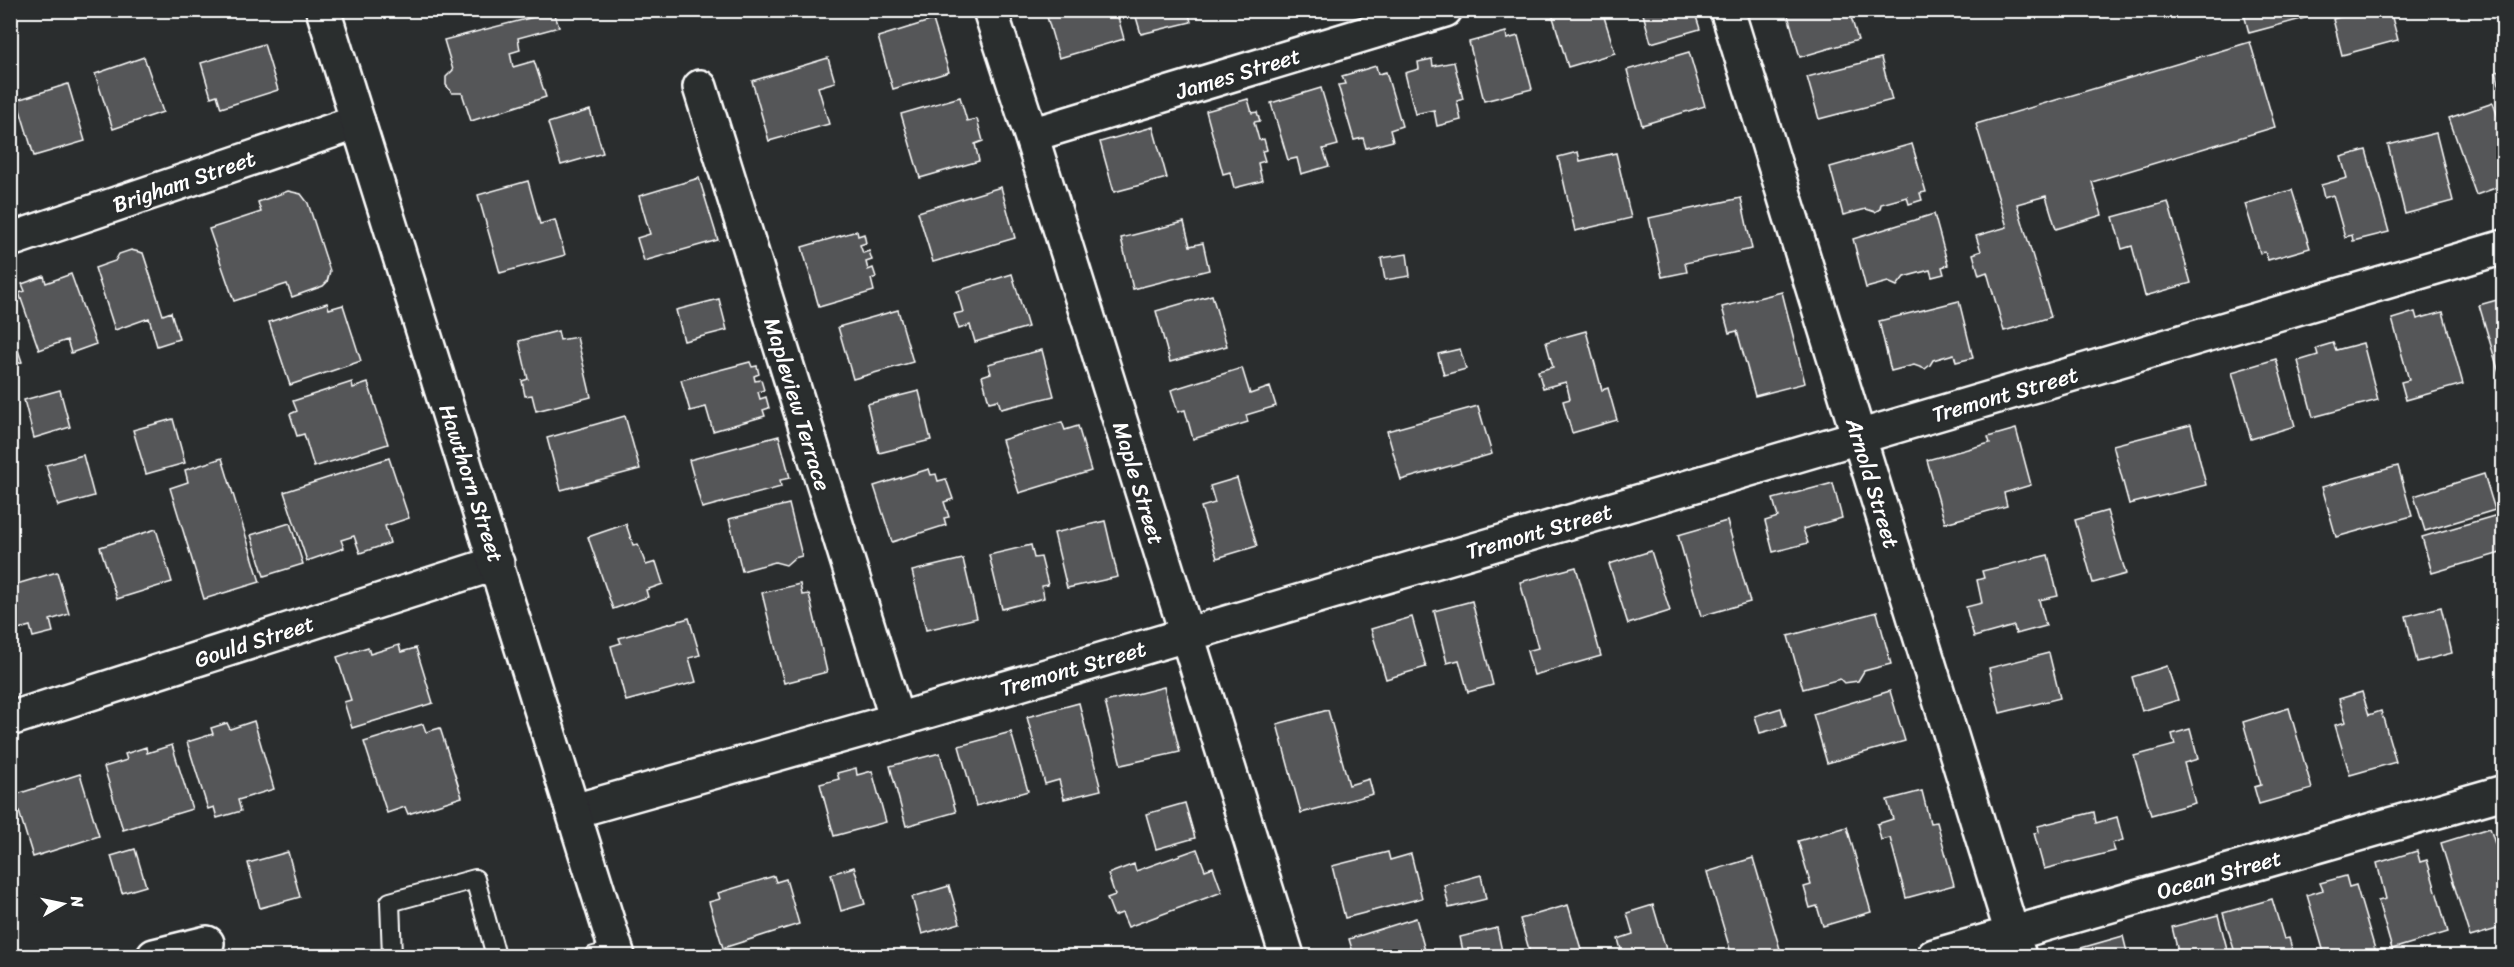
<svg xmlns="http://www.w3.org/2000/svg" width="2514" height="967" font-family="Sriracha,sans-serif">
	<style>
		.building { fill: #555758; stroke: #fff; stroke-width: 1.5 }
		.lines { fill: none; stroke-linecap: round; stroke-linejoin: round }
		.service-casing { stroke: #fff; stroke-width: 22 }
		.minor-casing { stroke: #fff; stroke-width: 38 }
		.secondary-casing { stroke: #fff; stroke-width: 38 }
		.service { stroke: #2a2d2e; stroke-width: 18 }
		.minor { stroke: #2a2d2e; stroke-width: 33 }
		.secondary { stroke: #2a2d2e; stroke-width: 33 }
		.labels { text-anchor: middle; stroke-width: 4.5; stroke-linejoin: round; paint-order: stroke }
		.street-label { font-size: 22px; fill: #fff; stroke: #2a2d2e }
	</style>
	<rect width="100%" height="100%" fill="#2a2d2e"/>
	<filter id="ink" filterUnits="userSpaceOnUse"><feTurbulence type="fractalNoise" baseFrequency=".0167" numOctaves="2"/><feDisplacementMap in="SourceGraphic" scale="12" xChannelSelector="R" yChannelSelector="G"/><feConvolveMatrix kernelMatrix="1 2 1 2 8 2 1 2 1" color-interpolation-filters="sRGB"/></filter>
	<g filter="url(#ink)">
		<path class="building" d="M533 10H577L555 15 559 27 518 38 520 50 510 53 513 67 534 61 546 97 471 121 462 93H452L446 85V77L453 70 444 40 534 17Z
			M1045 10H1116L1124 39 1059 58Z
			M1134 10H1188L1191 22 1141 34Z
			M1564 10H1602L1615 53 1568 67 1552 14Z
			M1642 10H1694L1700 29 1651 43Z
			M1792 10H1849L1858 40 1800 57 1787 12Z
			M2243 10H2320V14L2249 33Z
			M2364 10H2390L2398 40 2342 55 2333 19Z
			M933 20 949 72 893 89 878 37Z
			M1506 32 1507 39 1518 36 1532 89 1484 101 1469 42Z
			M2250 42 2275 127 2092 182 2102 215 2056 229 2046 196 2017 204 2051 317 2004 331 1987 272 1979 275 1973 254 1981 251 1976 236 2007 227 1976 124Z
			M264 44 278 90 221 108 217 95 211 97 201 63Z
			M1689 52 1705 106 1642 125 1627 70Z
			M144 57 163 112 113 129 95 74Z
			M828 58 835 82 818 87 829 124 769 141 752 81Z
			M1881 58 1892 100 1819 119 1807 77Z
			M1432 59 1433 66 1454 62 1463 99 1457 101 1461 120 1437 126 1434 110 1415 114 1405 73 1419 69 1418 62Z
			M1376 66 1378 74 1386 72 1402 126 1390 130 1393 141 1366 148 1363 138 1354 140 1338 85 1345 84 1342 76Z
			M2504 70V104L2496 72Z
			M68 84 85 141 34 156 17 100Z
			M1321 88 1338 145 1323 149 1329 166 1301 174 1297 158 1288 160 1271 103Z
			M960 97 967 121 977 119 983 141 975 144 979 161 920 178 901 114Z
			M1248 99 1252 113 1257 112 1260 121 1254 122 1259 140 1264 139 1267 150 1262 151 1265 161 1258 163 1262 181 1234 188 1230 172 1223 174 1206 111Z
			M2493 103 2504 133V185L2476 195 2449 118Z
			M590 110 603 153 561 165 548 123Z
			M1153 127 1167 178 1114 192 1100 142Z
			M2436 133 2453 201 2405 214 2388 145Z
			M1912 144 1926 192 1920 193 1922 200 1909 204 1907 197 1881 204 1880 209 1875 212 1866 209 1843 215 1830 167Z
			M2366 150 2389 232 2353 241 2352 235 2345 237 2333 195 2324 198 2321 185 2347 178 2341 157Z
			M1578 152 1580 161 1616 153 1631 218 1575 231 1558 157Z
			M699 178 718 240 644 261 637 238 650 234 639 196Z
			M528 181 540 224 555 220 565 255 500 273 478 195Z
			M1001 187 1015 238 933 262 918 212Z
			M2292 190 2310 248 2268 260 2265 252 2260 253 2245 204Z
			M288 191 301 194 308 203 330 271 327 282 323 286 292 297 287 284 234 301 209 229 261 212 258 202Z
			M1741 198 1752 249 1685 263 1687 272 1662 277 1649 218Z
			M2168 202 2191 283 2145 296 2132 246 2122 249 2113 217Z
			M1934 214 1948 265 1942 267 1944 274 1932 277 1930 270 1904 277 1897 286 1888 282 1866 288 1853 239Z
			M1184 222 1190 246 1203 243 1209 270 1133 289 1121 238Z
			M857 231 858 236 864 234 866 243 860 245 863 253 869 251 872 260 866 262 868 270 873 268 876 277 871 279 874 291 819 307 802 247Z
			M131 250 143 253 163 315 171 312 179 339 157 346 149 318 115 330 95 268 115 261 119 254Z
			M1407 254 1410 276 1385 280 1381 258Z
			M71 274 96 344 71 353 67 340 39 350 19 293 25 291 22 284 44 276 46 283Z
			M1012 274 1028 327 975 342 970 325 959 329 954 314 963 312 957 291Z
			M1782 292 1805 383 1755 396 1737 331 1729 333 1722 307Z
			M1212 295 1227 346 1170 362 1156 311Z
			M2504 298V382L2502 383 2479 305Z
			M719 299 727 330 684 341 676 310Z
			M1959 301 1973 358 1956 362 1954 354 1933 360 1930 365 1925 369 1914 365 1891 371 1879 321Z
			M327 303 329 309 343 305 361 361 290 385 269 322Z
			M898 310 913 362 853 379 838 327Z
			M2415 312 2417 319 2443 312 2463 384 2406 400 2401 382 2409 380 2392 319Z
			M10 326 22 362 10 366Z
			M558 331 560 340 577 337 591 397 536 411 532 395 525 396 522 381 528 379 519 341Z
			M1586 331 1602 390 1608 388 1617 420 1572 433 1563 401 1570 399 1566 382 1543 388 1538 371 1553 367 1546 342Z
			M2333 343 2336 350 2363 343 2378 400 2313 417 2298 361 2318 355 2316 348Z
			M1460 349 1466 369 1444 375 1438 354Z
			M1042 350 1054 396 1001 409 998 400 989 402 982 376 991 373 988 364Z
			M2276 359 2295 426 2251 439 2232 372Z
			M750 362 752 367 757 366 759 374 754 376 755 381 761 380 764 390 758 392 760 399 766 397 769 408 763 410 765 416 713 431 706 407 690 411 681 380Z
			M1242 368 1250 394 1270 387 1276 406 1246 415 1248 422 1193 439 1185 410 1178 412 1171 390Z
			M352 382 353 388 368 383 388 444 314 467 304 434 297 436 290 414 297 411 293 401Z
			M60 390 70 427 34 438 24 400Z
			M919 391 931 440 879 453 867 404Z
			M1478 406 1492 454 1401 480 1387 431Z
			M625 416 640 469 561 490 547 438Z
			M173 419 185 463 146 474 133 430Z
			M1062 422 1065 430 1078 426 1091 471 1019 493 1002 440Z
			M2191 425 2206 485 2129 504 2113 445Z
			M2016 429 2031 485 2004 493 2007 506 1945 523 1927 460 1990 443 1988 437Z
			M779 436 790 478 780 480 781 487 702 508 689 460Z
			M83 455 94 496 58 506 46 465Z
			M222 458 260 582 204 599 170 488 188 482 185 470Z
			M389 458 409 518 385 526 390 543 360 553 354 536 341 540 344 548 307 561 284 492Z
			M2398 466 2412 516 2336 537 2322 487Z
			M929 469 931 475 936 474 938 481 946 479 953 499 944 502 949 517 944 518 946 525 892 542 874 486Z
			M2484 474 2495 510 2425 531 2414 496Z
			M1237 478 1257 546 1217 558 1201 507 1215 503 1210 486Z
			M1833 483 1842 518 1803 529 1808 543 1773 552 1765 521 1778 517 1773 499Z
			M789 504 802 556 794 558 786 565 775 562 742 571 729 519Z
			M2107 511 2126 574 2093 583 2075 520Z
			M2501 514 2504 552 2432 573 2422 537Z
			M1105 521 1118 577 1067 588 1054 533Z
			M1727 521 1750 602 1701 616 1678 535Z
			M290 523 303 564 264 576 251 535Z
			M626 524 633 545 638 544 646 565 656 562 663 584 646 590 648 597 613 609 588 537Z
			M156 529 172 582 117 599 100 547Z
			M1031 545 1034 558 1041 557 1048 585 1042 586 1044 598 1002 609 989 555Z
			M1651 551 1670 611 1628 624 1609 564Z
			M2048 555 2058 596 2039 600 2046 626 2016 634 2014 626 1974 637 1966 607 1982 603 1977 580 1984 578 1982 571Z
			M963 559 977 618 926 630 912 571Z
			M1576 567 1601 656 1534 675 1527 651 1538 648 1520 582Z
			M57 572 69 614 50 620 53 632 33 637 30 626 12 631 10 586Z
			M800 584 802 595 809 594 827 672 784 683 762 593Z
			M1472 601 1493 685 1468 692 1459 660 1447 663 1434 611Z
			M2441 607 2452 653 2417 662 2406 616Z
			M1877 612 1891 664 1864 671 1858 681 1844 683 1840 679 1803 689 1788 636Z
			M1412 617 1426 667 1386 679 1371 629Z
			M689 618 700 655 689 658 696 682 626 701 611 646 621 643 619 638Z
			M399 645 401 652 416 648 433 703 352 728 344 702 351 700 337 657 368 647 370 654Z
			M2049 653 2060 698 2000 713 1989 668Z
			M2167 666 2178 700 2142 711 2132 677Z
			M1164 687 1180 752 1121 765 1105 702Z
			M1890 691 1905 741 1827 763 1813 714Z
			M2362 692 2369 715 2381 711 2396 762 2350 775 2335 725 2346 722 2339 699Z
			M1079 703 1101 790 1064 799 1059 780 1045 784 1027 717Z
			M1781 708 1786 726 1760 733 1755 716Z
			M2289 708 2312 789 2259 804 2254 787 2261 785 2243 722Z
			M1328 710 1349 785 1369 779 1373 794 1301 813 1277 724Z
			M254 721 274 789 238 800 241 811 217 818 214 807 208 809 187 742 213 734 211 728 227 723 230 729Z
			M423 724 426 732 440 728 462 797 408 814 405 807 387 813 364 742Z
			M2190 729 2198 759 2184 763 2195 803 2151 815 2134 756 2175 745 2172 734Z
			M1011 732 1028 791 976 806 959 746Z
			M172 745 192 809 123 830 104 767 127 760 125 754 146 747 147 753Z
			M940 753 956 812 906 826 890 766Z
			M856 768 857 775 872 771 886 822 834 836 820 784 839 779 837 773Z
			M80 774 99 836 33 857 14 795Z
			M1922 791 1930 823 1937 822 1954 885 1906 898 1890 838 1881 840 1877 824 1893 819 1887 800Z
			M1185 803 1195 838 1156 849 1146 814Z
			M2094 812 2096 823 2117 817 2123 840 2112 843 2115 851 2044 869 2034 833 2039 832 2038 826Z
			M1847 827 1871 912 1823 926 1817 906 1810 908 1804 887 1811 885 1798 841Z
			M2490 828 2504 872V927L2470 937 2441 843Z
			M135 849 146 886 122 893 111 856Z
			M1197 849 1205 870 1213 867 1222 892 1128 927 1122 913 1114 916 1107 898 1115 895 1108 874 1134 864 1136 871Z
			M2417 851 2420 862 2427 860 2448 932 2392 949 2378 901 2386 899 2377 863Z
			M288 852 300 897 260 908 248 863Z
			M1388 852 1390 860 1411 854 1422 898 1345 918 1332 866Z
			M1753 858 1780 949 1754 956H1732L1707 872Z
			M854 867 865 904 841 911 831 874Z
			M1481 875 1486 899 1449 908 1444 885Z
			M774 876 776 882 786 879 799 924 723 948 709 902 720 899 718 893Z
			M2346 876 2349 887 2356 885 2377 956H2325L2307 895 2323 890 2320 883Z
			M949 886 960 923 922 934 912 897Z
			M2272 899 2284 939 2289 938 2294 956H2236L2223 913Z
			M1568 905 1583 956H1531L1520 919Z
			M1653 905 1668 956H1623L1618 939 1633 934 1627 913Z
			M2218 915 2229 956H2179L2172 927Z
			M1416 918 1426 954 1419 956H1354L1349 939Z
			M1497 928 1503 956H1464L1460 937Z
			M2123 936 2128 956H2076L2074 950Z"/>
		<g class="lines">
			<defs>
				<path id="service" d="M392 956 390 902 475 879 496 956
					M594 956 616 950"/>
				<path id="minor" d="M990 10 1031 135 1287 956
					M1727 10 2019 956
					M700 87 897 720
					M1031 135 1445 10
					M10 240 358 122
					M10 719 497 563
					M574 811 897 720 2504 247
					M154 956 207 943
					M1934 956 2504 792"/>
				<path id="secondary" d="M323 10 618 956"/>
			</defs>
			<use href="#service" class="service-casing"/>
			<use href="#minor" class="minor-casing"/>
			<use href="#secondary" class="secondary-casing"/>
			<use href="#service" class="service"/>
			<use href="#minor" class="minor"/>
			<use href="#secondary" class="secondary"/>
		</g>
	</g>
	<g class="labels">
		<g class="street-label">
			<text transform="translate(1238 73) rotate(-17)" y="8">James Street</text>
			<text transform="translate(184 181) rotate(-19)" y="8">Brigham Street</text>
			<text transform="translate(2005 394) rotate(-16)" y="8">Tremont Street</text>
			<text transform="translate(798 404) rotate(73)" y="8">Mapleview Terrace</text>
			<text transform="translate(472 483) rotate(72)" y="8">Hawthorn Street</text>
			<text transform="translate(1139 483) rotate(73)" y="8">Maple Street</text>
			<text transform="translate(1873 483) rotate(73)" y="8">Arnold Street</text>
			<text transform="translate(1539 531) rotate(-16)" y="8">Tremont Street</text>
			<text transform="translate(254 641) rotate(-18)" y="8">Gould Street</text>
			<text transform="translate(1073 668) rotate(-16)" y="8">Tremont Street</text>
			<text transform="translate(2219 874) rotate(-16)" y="8">Ocean Street</text>
		</g>
	</g>
	<rect width="2514" height="967" fill="none" stroke="#2a2d2e" stroke-width="36"/>
	<rect x="18" y="18" width="2478" height="931" fill="none" stroke="#fff" stroke-width="2" filter="url(#ink)"/>
	<g transform="translate(63 904) rotate(81)" stroke="#2a2d2e" stroke-width="4.5" paint-order="stroke">
	<path d="M0-4.5L10 22L0 15L-10 22Z" fill="#ffffff"/>
	<text y="-9" font-size="16" font-weight="bold" text-anchor="middle" fill="#ffffff">N</text>
	</g>
</svg>
